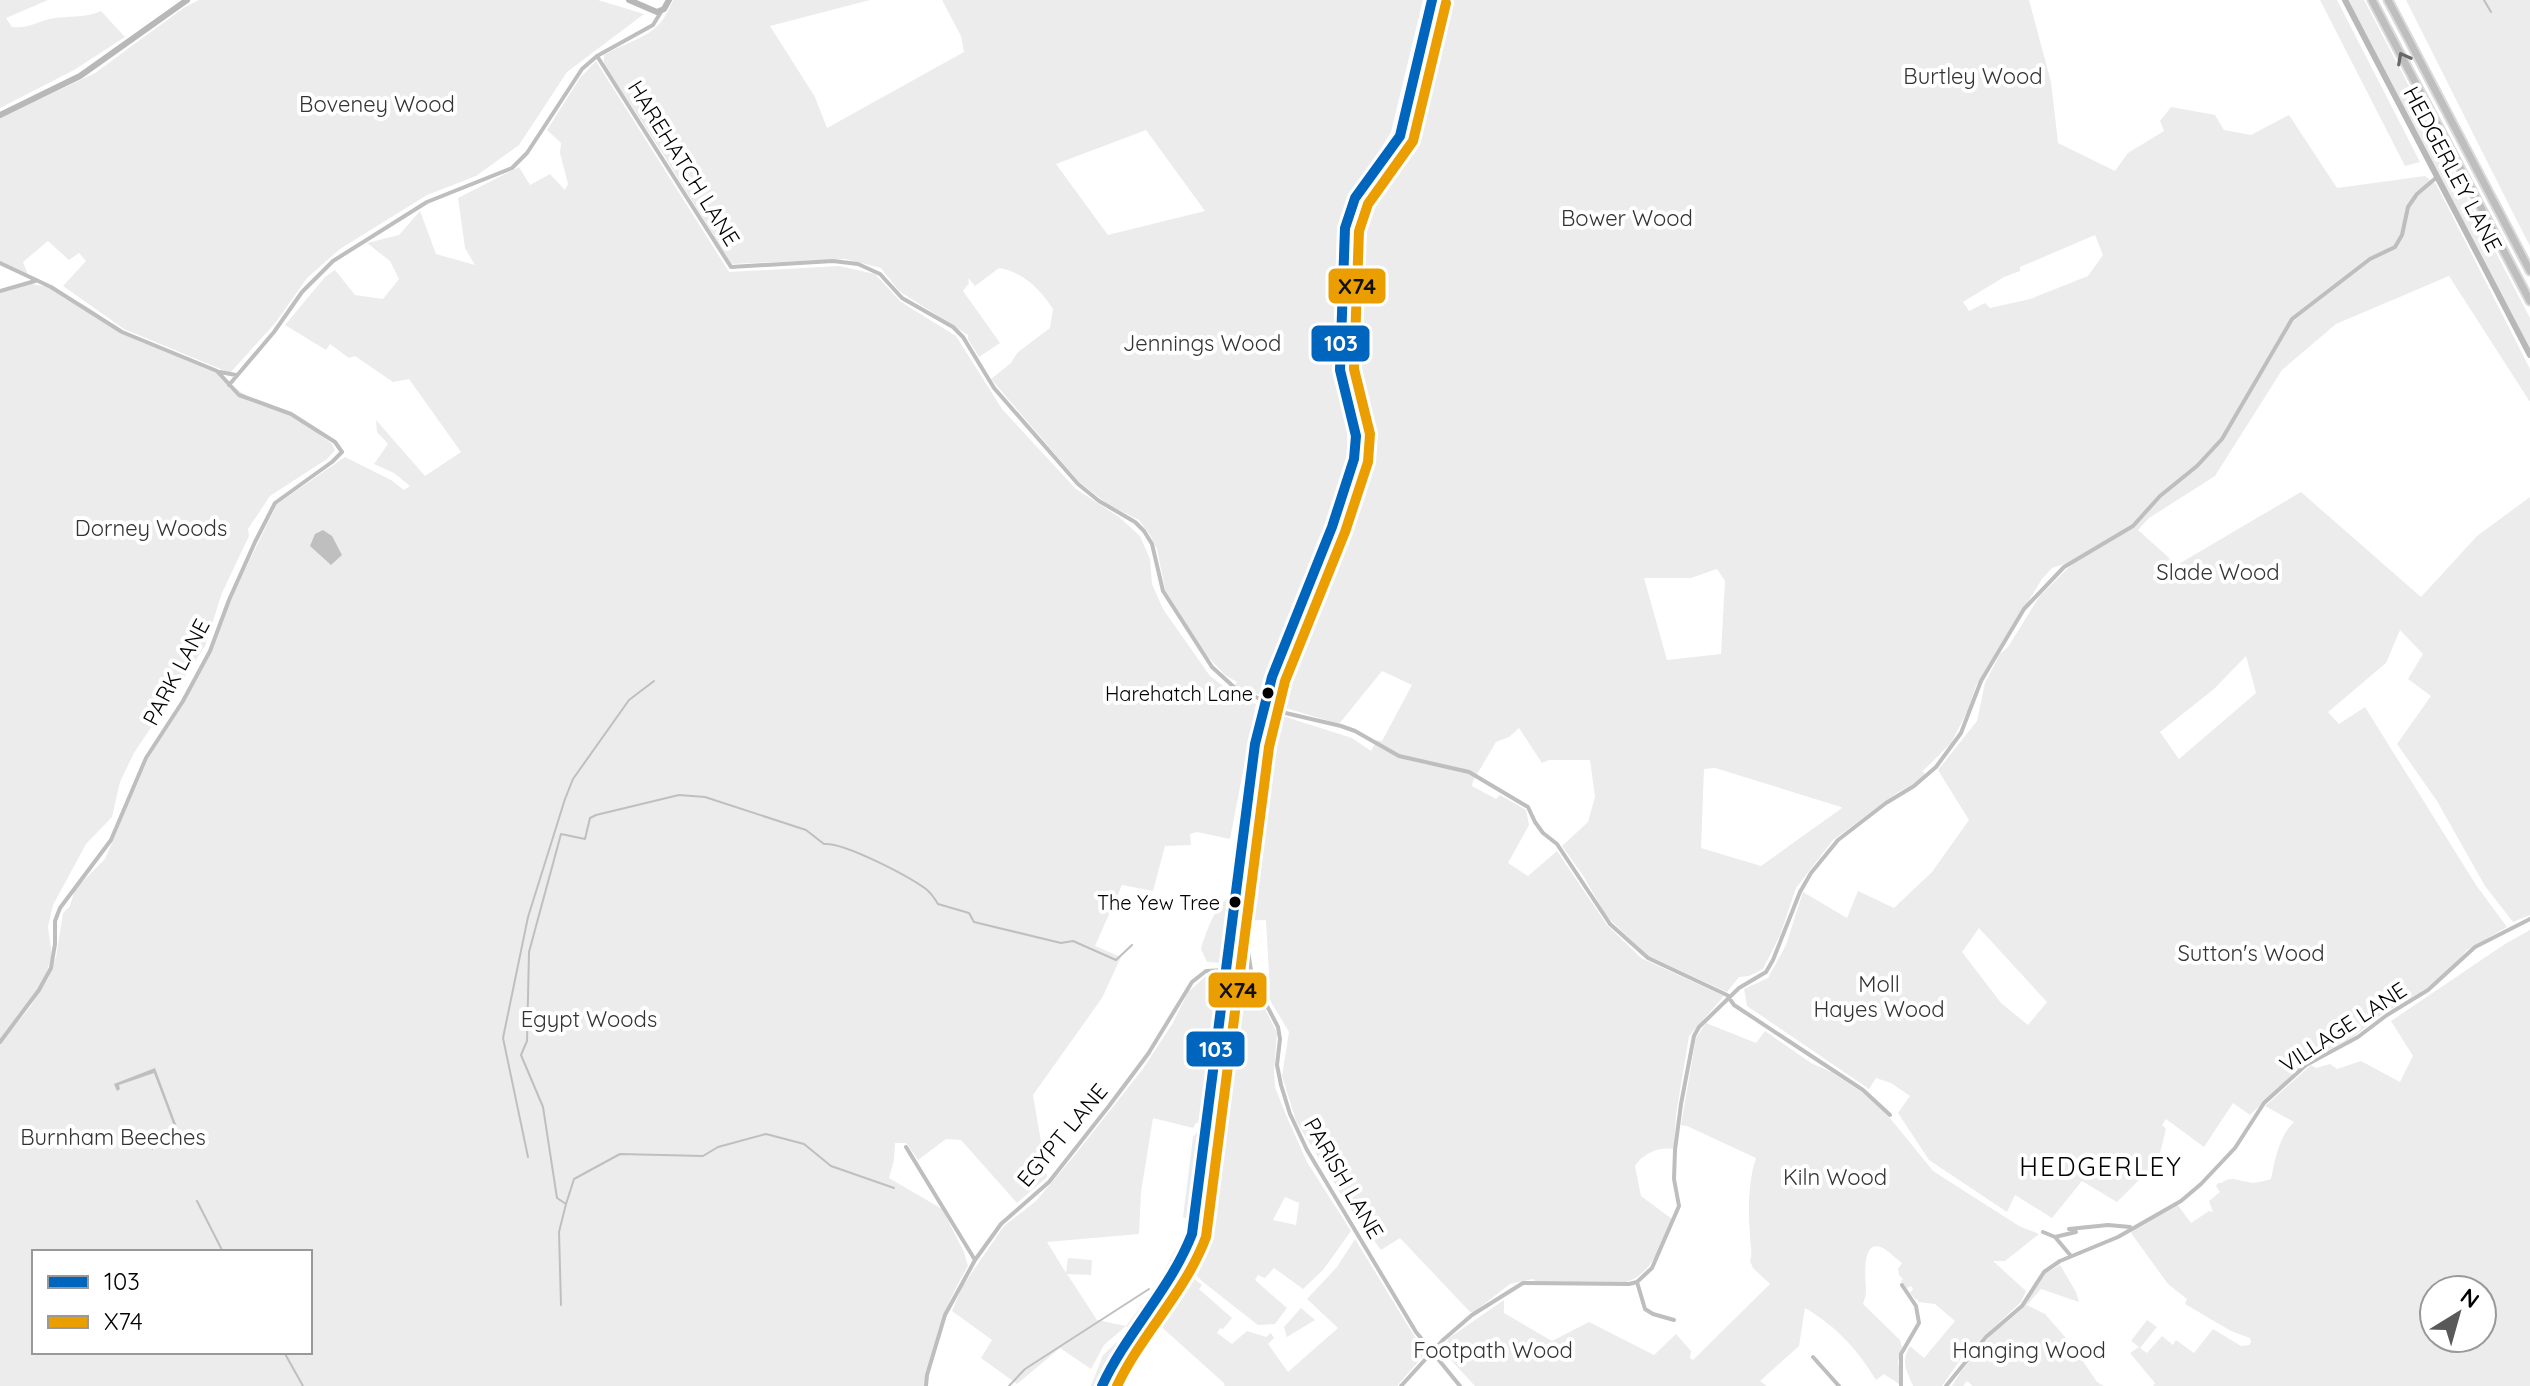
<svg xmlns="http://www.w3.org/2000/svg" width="2530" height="1386" font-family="Quicksand,sans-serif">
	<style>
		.green { fill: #ececec; fill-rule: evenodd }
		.water { fill: #bfbfbf }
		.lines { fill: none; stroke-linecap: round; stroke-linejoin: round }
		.stream { stroke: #bfbfbf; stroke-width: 2 }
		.primary-casing { stroke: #dbdbdb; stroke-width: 10 }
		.highway-casing { stroke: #dbdbdb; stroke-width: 11 }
		.street { stroke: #bebebe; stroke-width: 4 }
		.secondary { stroke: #b8b8b8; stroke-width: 6 }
		.primary { stroke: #bebebe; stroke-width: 6 }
		.highway { stroke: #bebebe; stroke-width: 7 }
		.bus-1-casing { stroke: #fff; stroke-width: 16 }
		.bus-2-casing { stroke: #fff; stroke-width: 16 }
		.bus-1 { stroke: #0065bd; stroke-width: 10 }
		.bus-2 { stroke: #eb9e00; stroke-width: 10 }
		.oneway { stroke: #686868 }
		.bus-dot { fill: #000; stroke: #fff; stroke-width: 3 }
		.labels { text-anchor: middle; stroke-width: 8; stroke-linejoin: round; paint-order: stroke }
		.bus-label { font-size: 20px; fill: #000; stroke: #fff; text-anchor: end }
		.park-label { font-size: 22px; fill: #333; stroke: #fff }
		.street-label { font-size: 22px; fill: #000; stroke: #fff }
		.quarter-label { font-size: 26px; letter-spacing: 2px; fill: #000; stroke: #fff }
		.line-badge { stroke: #fff; stroke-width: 3 }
		.badge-label { font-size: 22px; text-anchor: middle; font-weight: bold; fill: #fff }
		.pale-badge-label { font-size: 22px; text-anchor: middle; font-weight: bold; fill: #111 }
	</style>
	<rect width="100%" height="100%" fill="#fff"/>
	<path class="green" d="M0 0H48L6 18 12 27C27 29 36 22 50 19 68 15 84 19 101 11L125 37 74 70 0 108Z
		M199 0H598L644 14 567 72 519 145 476 176 427 195 340 249 307 278 276 322 230 373 124 329 63 286 86 261 79 253 69 260 48 241 23 262 28 275 0 261V118L95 73 185 7Z
		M673 0H870L770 26 815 97 827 128 964 52 961 36 942 0H1423L1391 132 1367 171 1351 192 1353 194 1346 212 1334 378 1347 418V455L1339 492 1317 543 1303 588 1273 665 1266 691 1261 695 1238 689 1235 685 1237 682 1225 675 1207 656 1166 594 1157 549 1150 535 1139 520 1109 505 1079 482 991 379 1011 363 1017 353 1050 328 1053 309C1040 290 1024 272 999 268L975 286 968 278 969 283 963 291 1000 343 979 357 968 339V335L899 291 881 268 845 259 731 264 663 154 604 64V55C637 36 658 39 673 0ZM1146 130 1205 211 1108 235 1056 164Z
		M1444 0H2029L2051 82 2058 143 2115 171 2128 153 2164 131 2160 121 2171 107 2215 115 2224 130 2251 135 2289 115 2337 188 2425 176 2436 184 2530 369V402L2449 276 2336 324 2282 370 2215 476 2149 518 2138 530 2177 565 2301 492 2421 597 2477 536 2530 497V915L2513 922 2485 886 2437 801 2397 744 2431 696 2408 679 2423 654 2400 630 2386 663 2328 712 2339 724 2365 707 2476 885 2507 927 2467 950 2452 968 2427 988 2381 1015 2352 1038 2307 1061 2250 1115 2233 1103 2204 1147 2166 1119 2162 1125 2166 1129 2160 1153 2151 1156 2150 1169 2117 1202 2082 1181 2052 1218 2015 1195 2007 1212 1929 1160 1898 1113 1910 1096 1891 1083 1876 1078 1869 1089 1747 1006 1744 989 1768 978 1786 945 1803 892 1847 918 1858 891 1894 908 1932 872 1969 820 1938 770 1977 721 1985 683 2000 654 2008 647 2039 597 2076 560 2052 568 2042 579 1976 686 1968 710 1951 743 1922 772 1925 773 1920 780 1897 793 1833 840 1796 888 1780 935 1763 969 1749 976 1739 977 1727 992 1648 956 1606 916 1584 877 1562 846 1588 822 1595 797 1590 760H1549L1542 763 1519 728 1509 737 1496 742 1473 781 1472 786 1496 799 1500 795 1526 810 1529 825 1508 863 1528 876 1557 851 1607 925 1641 958 1724 996 1689 1036 1676 1115 1674 1149C1658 1147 1644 1153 1635 1166L1641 1196 1672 1219C1661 1243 1653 1274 1626 1282H1536L1533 1279 1510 1284 1474 1312H1470L1400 1238 1381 1250 1347 1204 1296 1121 1282 1076 1289 1032 1258 980 1269 974 1266 920 1240 921 1239 927 1236 926 1235 921 1256 754 1265 715 1268 712 1273 713 1352 738 1371 751 1377 740 1382 741 1412 685 1382 671 1339 724 1276 705 1275 709 1268 704 1283 656 1324 553H1331L1359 476 1366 444 1353 395 1350 331 1351 230 1356 218 1399 148ZM2095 235 2103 255 2088 276 2030 299 1990 308 1985 303 1969 311 1963 302 2004 277 2020 271V267ZM1717 569 1725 581 1721 654 1667 660 1644 578H1691ZM2246 656 2256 693 2179 759 2160 732 2214 689ZM1715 768 1841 807 1842 808 1761 866 1701 848 1704 769ZM1979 928 2047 1002 2028 1025 2001 1003 1962 952Z
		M2320 0H2337L2420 162 2405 166Z
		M2348 0H2364L2530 318V350Z
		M2406 0H2530V246L2513 213Z
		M596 61 729 272 839 266 875 274 901 302 956 336 1002 409 1076 489 1119 517 1140 536 1150 559 1152 584 1163 609 1210 676 1241 699 1256 704 1230 839 1197 832 1190 834 1191 845 1165 846 1153 891 1122 885 1095 946 1121 957 1102 998 1033 1095 1047 1177 1017 1203 961 1140 946 1139 918 1160 906 1143H895L894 1160 889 1178 942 1209 964 1252 968 1266C945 1303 934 1344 924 1386H0V1044L30 1007 49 977 56 957 63 913 70 906 75 889 105 859 148 759 184 702 211 652 230 600 277 504 345 457 391 480 404 490 410 486 394 473 374 464 388 444 377 432 376 420 425 476 461 452 409 379 393 382 355 356 349 358 330 344 326 350 285 325 325 277 335 270 355 295 383 299 399 279 390 261 367 243 399 235 420 211 436 254 475 265 465 248 458 198 519 167 530 185 550 174 565 190 568 184 560 153 561 143 547 130 580 78ZM34 1252H310V1352H34Z
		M31 284 51 287 89 308 122 331 211 368 231 385 256 402 302 421 332 444 335 450 327 459 270 496 248 529 249 536 222 593 205 646 134 753 120 782 112 817 86 844 53 905 48 927 52 956 47 971 38 989 0 1039V292Z
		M1227 899 1222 963 1207 962 1201 949C1205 935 1215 906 1227 899Z
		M2530 930V1386H2153L2155 1383 2130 1353 2139 1347 2131 1341 2147 1320 2157 1327 2140 1348 2147 1353 2162 1336 2173 1345 2176 1340 2194 1353 2213 1329 2241 1346 2249 1345 2251 1342 2250 1338 2231 1331 2185 1304 2187 1299 2168 1284 2131 1233 2132 1230 2177 1204 2191 1223 2209 1211 2213 1212 2209 1201 2220 1192 2216 1186 2218 1183H2221C2232 1176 2235 1180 2248 1182 2256 1184 2263 1181 2271 1179 2275 1160 2279 1136 2294 1122L2265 1106 2311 1065 2316 1068 2330 1064 2337 1069 2361 1061 2400 1082 2413 1056 2391 1021 2505 944ZM2434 1290H2482V1338H2434Z
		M1237 934 1236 958 1240 960 1245 969 1277 1033 1274 1072 1275 1087 1286 1115 1307 1162 1351 1231 1323 1270 1303 1289 1274 1268 1265 1278 1258 1275 1255 1280 1287 1308 1275 1324 1258 1325 1203 1282 1185 1264 1199 1224 1233 938ZM1285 1197 1299 1203 1296 1225 1273 1220Z
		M1214 969 1220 974 1201 1123H1196L1193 1128 1153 1118 1141 1192 1139 1234 1047 1242 1066 1273 1068 1258 1092 1260 1091 1275 1067 1274 1097 1320 1126 1326 1157 1285 1175 1250 1182 1252 1164 1288 1131 1331 1126 1326 1104 1345 1091 1369 1060 1348 1017 1384 981 1358 992 1340 952 1311 962 1287 1004 1226 1036 1201 1074 1156 1142 1070 1173 1023 1188 992Z
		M1706 1023 1756 1043 1765 1031 1811 1063 1831 1072 1866 1095 1890 1118 1933 1171 2019 1226 2039 1234 2005 1261H1993L2026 1291 2021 1302 1962 1357 1942 1386H1913C1907 1371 1900 1362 1910 1346L1924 1358 1955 1321 1935 1304 1918 1302V1299L1916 1300 1910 1293 1913 1289 1911 1286 1907 1288 1901 1281 1903 1279 1899 1275 1898 1269 1902 1263C1897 1260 1889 1251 1883 1248 1860 1237 1866 1281 1866 1292 1866 1296 1864 1300 1863 1304L1900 1340 1902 1347 1898 1362 1902 1386 1884 1374 1876 1380C1857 1349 1837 1327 1805 1308L1799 1346 1760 1381 1767 1386H1475L1449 1358 1445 1345 1449 1338 1504 1300V1313L1552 1341 1589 1322 1654 1355 1676 1334 1691 1351 1690 1358 1693 1360 1770 1284 1753 1268 1750 1261C1753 1253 1750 1245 1750 1236 1748 1210 1748 1182 1756 1158L1687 1126 1681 1125 1696 1038Z
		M1197 1132H1201L1202 1135 1192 1221 1183 1217 1193 1137Z
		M1355 1239 1424 1352V1355L1397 1386H1224L1225 1384 1156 1322 1150 1324 1122 1365 1111 1386H1106C1125 1344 1157 1308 1184 1271L1202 1285 1199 1289 1232 1318 1223 1329 1220 1328 1217 1333 1232 1344 1247 1331 1266 1337 1271 1333 1274 1338 1268 1344 1288 1372 1338 1328 1307 1299 1337 1267Z
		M2060 1265 2076 1292 2079 1302 2041 1289 2027 1305 2045 1314 2072 1345 2097 1382 2104 1386H1973L1967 1381 1963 1386H1952L1960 1373 1992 1334 2021 1310 2044 1274Z
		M1301 1308 1315 1320 1287 1337 1284 1327Z
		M1119 1340 1123 1344 1098 1386H1091L1103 1355Z"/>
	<path class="water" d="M323 530 332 536 342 555 331 565 310 546 315 534Z
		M155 1068 177 1127 152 1150 151 1147 174 1126 154 1073 119 1085 120 1089 117 1091 114 1084Z"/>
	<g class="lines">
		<path class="stream" d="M2484 0 2491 12
			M528 1157 503 1038 528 917 565 799 573 779 629 700 654 681
			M197 1201 223 1252
			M566 1204 574 1179 620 1154 703 1156 718 1147 766 1134 804 1144 831 1166 894 1188
			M561 1305 559 1232 566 1204 557 1198 543 1107 521 1055 527 1041 529 952 561 834 585 839 590 818 596 815 679 795 705 797 806 830 824 844C844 842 908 876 926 889 931 893 935 899 938 904L969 913 974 922 1061 943 1073 941 1116 960 1132 945
			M284 1352 303 1386
			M1009 1386 1025 1369 1149 1289"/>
		<defs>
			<path id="primary" d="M1102 1386C1124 1330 1172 1295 1192 1234L1255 744 1272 677 1332 527 1354 459 1356 436 1340 370 1345 228 1355 198 1400 136 1432 0"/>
			<path id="highway" d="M2372 0 2530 301
				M2388 0 2530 271"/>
		</defs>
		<use href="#primary" class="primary-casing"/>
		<use href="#highway" class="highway-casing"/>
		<path class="street" d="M597 56 731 267 833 261 858 264 880 274 902 298 953 327 963 337 994 388 1078 484 1099 501 1135 522 1144 531 1152 544 1163 591 1212 667 1235 688 1265 701
			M0 263 51 287 122 332 217 371 239 395 291 414 335 442 342 452 332 462 275 503 255 542 229 600 210 651 183 701 146 758 111 840 60 908 55 921V944L51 968 39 990 0 1042
			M0 291 35 281
			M220 372 236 375
			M229 385 274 332 302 292 333 261 427 202 512 168 527 153 582 69 597 56 653 25 661 12
			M1264 708 1341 726 1355 731 1399 756 1469 772 1528 807 1535 822 1543 833 1557 844 1610 924 1648 958 1727 995 1734 1005 1863 1090 1890 1115
			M1231 929 1239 930 1246 937 1252 977 1278 1027 1280 1039 1277 1065 1281 1085 1290 1114 1307 1150 1416 1332 1460 1386
			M906 1147 975 1260
			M2069 1229 2108 1225 2130 1227
			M2043 1232 2055 1237 2071 1256
			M2055 1237 2076 1232
			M1637 1282 1645 1309 1653 1314 1674 1320
			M1813 1357 1839 1386
			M926 1386 927 1375 945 1315 975 1260 1001 1224 1049 1182 1109 1106 1148 1054 1192 982 1206 971 1226 970
			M1401 1386 1443 1340 1472 1315 1523 1283 1629 1284 1637 1282 1652 1268 1679 1206 1674 1179 1675 1150 1681 1104 1694 1036 1699 1027 1739 988 1766 972 1773 960 1800 892 1811 873 1838 840 1886 803 1914 786 1936 767 1961 733 1981 681 2024 609 2064 567 2133 526 2160 496 2197 466 2222 439 2292 319 2370 259 2395 247 2402 235 2408 207 2417 194 2437 177
			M1901 1386V1354L1919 1323 1916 1306 1902 1285
			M1946 1386 1986 1337 2022 1306 2044 1272 2060 1261 2118 1237 2181 1201 2201 1184 2235 1148 2264 1103 2306 1065 2358 1037 2387 1015 2428 990 2475 947 2530 919"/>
		<path class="secondary" d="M629 0 657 12 664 9 669 0
			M2345 0 2530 355
			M0 115 80 76 187 0"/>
		<use href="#primary" class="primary"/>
		<use href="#highway" class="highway"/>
		<defs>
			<path id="bus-1" d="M1102 1386C1127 1332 1170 1290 1192 1234L1255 744 1272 677 1332 527 1354 459 1356 436 1340 370 1345 228 1355 198 1400 136 1432 0"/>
			<path id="bus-2" d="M1117 1386C1142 1333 1185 1293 1206 1237L1269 747 1285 681 1345 532 1368 462 1370 434 1354 369 1359 231 1368 204 1413 141 1446 3"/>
		</defs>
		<use href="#bus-1" class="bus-1-casing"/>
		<use href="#bus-2" class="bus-2-casing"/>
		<use href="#bus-1" class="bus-1"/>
		<use href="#bus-2" class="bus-2"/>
	</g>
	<defs><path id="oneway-chevron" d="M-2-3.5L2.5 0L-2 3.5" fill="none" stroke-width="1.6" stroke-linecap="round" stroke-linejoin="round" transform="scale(2)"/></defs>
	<use class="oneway" href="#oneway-chevron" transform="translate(2403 58) rotate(-118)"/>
	<g class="bus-dot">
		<circle cx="1268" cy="693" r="7"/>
		<circle cx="1235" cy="902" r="7"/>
	</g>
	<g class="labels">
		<g class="bus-label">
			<text x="1253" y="701">Harehatch Lane</text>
			<text x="1220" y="910">The Yew Tree</text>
		</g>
		<g class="park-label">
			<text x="1973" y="84">Burtley Wood</text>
			<text x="377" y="112">Boveney Wood</text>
			<text x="1627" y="226">Bower Wood</text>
			<text x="1202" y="351">Jennings Wood</text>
			<text x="151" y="536">Dorney Woods</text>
			<text x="2218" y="580">Slade Wood</text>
			<text x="2251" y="961">Sutton's Wood</text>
			<text x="1879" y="992">Moll<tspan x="1879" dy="25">Hayes Wood</tspan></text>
			<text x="589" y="1027">Egypt Woods</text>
			<text x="113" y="1145">Burnham Beeches</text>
			<text x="1835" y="1185">Kiln Wood</text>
			<text x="1493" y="1358">Footpath Wood</text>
			<text x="2029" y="1358">Hanging Wood</text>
		</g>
		<g class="street-label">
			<text transform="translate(684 163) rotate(58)" y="8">HAREHATCH LANE</text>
			<text transform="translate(2453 169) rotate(62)" y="8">HEDGERLEY LANE</text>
			<text transform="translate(176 672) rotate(-62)" y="8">PARK LANE</text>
			<text transform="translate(2343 1027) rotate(-33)" y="8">VILLAGE LANE</text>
			<text transform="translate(1062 1135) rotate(-50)" y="8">EGYPT LANE</text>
			<text transform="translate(1344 1178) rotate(60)" y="8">PARISH LANE</text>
		</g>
		<g class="quarter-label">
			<text x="2101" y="1176">HEDGERLEY</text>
		</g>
	</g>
	<g class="line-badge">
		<rect x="1327" y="267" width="60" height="38" rx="8" fill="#eb9e00"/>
		<rect x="1310" y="324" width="61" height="39" rx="8" fill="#0065bd"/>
		<rect x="1207" y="971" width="61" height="38" rx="8" fill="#eb9e00"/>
		<rect x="1185" y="1030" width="61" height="38" rx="8" fill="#0065bd"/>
	</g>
	<g class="badge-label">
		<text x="1341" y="351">103</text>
		<text x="1216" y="1057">103</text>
	</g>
	<g class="pale-badge-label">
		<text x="1357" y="294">X74</text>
		<text x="1238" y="998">X74</text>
	</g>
	<rect x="32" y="1250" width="280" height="104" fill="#ffffff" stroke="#999999" stroke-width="2"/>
	<rect x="48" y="1276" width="40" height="12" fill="#0065bd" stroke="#999999" stroke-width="2"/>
	<text x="104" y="1290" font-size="24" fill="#000000">103</text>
	<rect x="48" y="1316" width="40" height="12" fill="#eb9e00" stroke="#999999" stroke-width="2"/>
	<text x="104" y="1330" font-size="24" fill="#000000">X74</text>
	<g transform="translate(2458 1314) rotate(37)"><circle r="38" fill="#ffffff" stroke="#999999" stroke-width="2"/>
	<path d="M0-6L14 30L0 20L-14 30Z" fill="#595959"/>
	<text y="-12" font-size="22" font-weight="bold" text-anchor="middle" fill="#000000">N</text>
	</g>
</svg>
